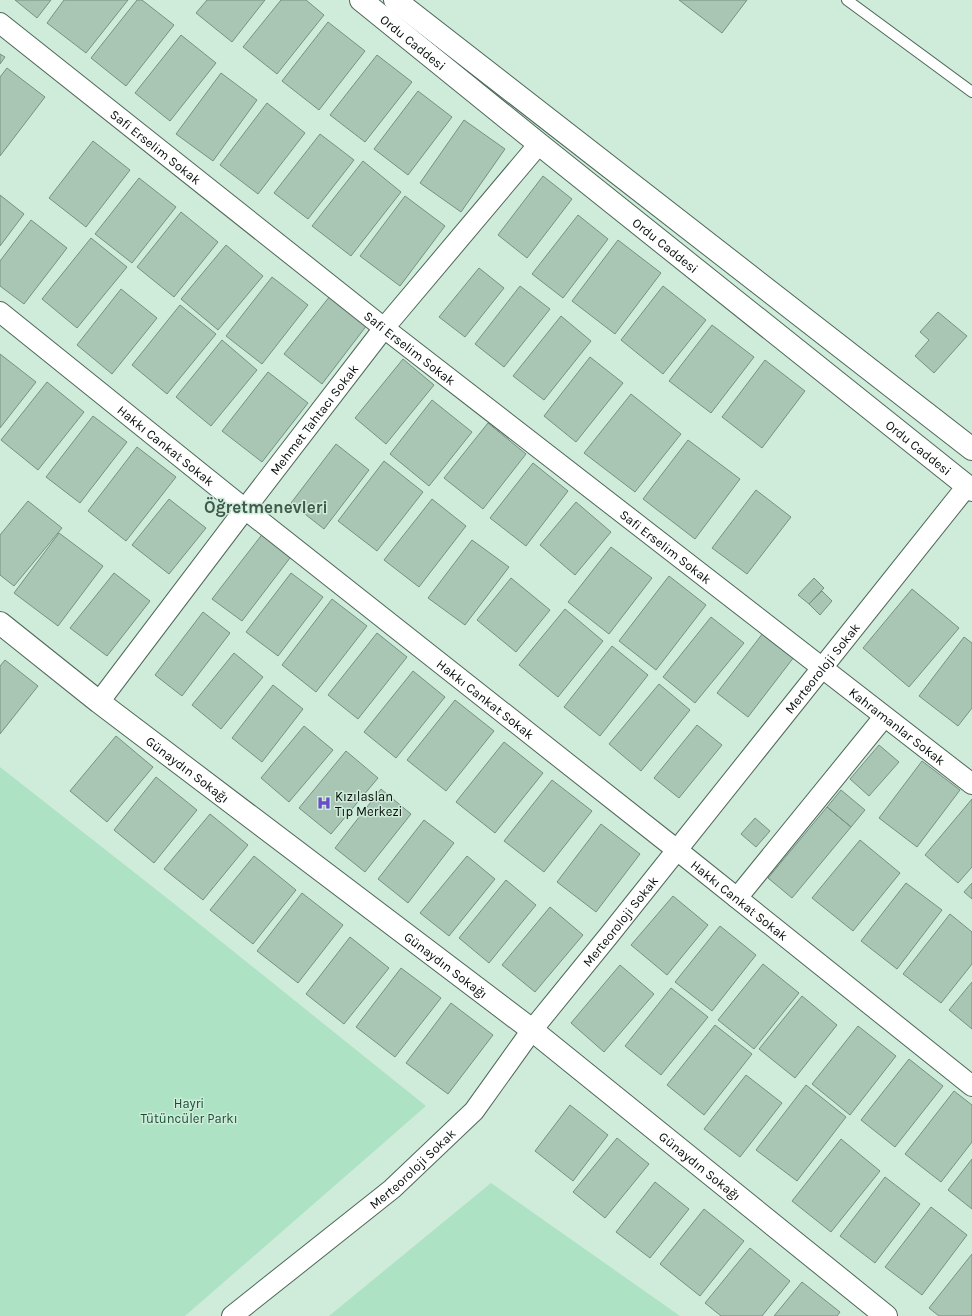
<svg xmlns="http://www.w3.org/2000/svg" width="972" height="1316" font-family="Karla,sans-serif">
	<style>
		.green { fill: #ade2c4 }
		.building { fill: #a9c5b4; stroke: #769182 }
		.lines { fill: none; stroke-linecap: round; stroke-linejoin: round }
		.lane-casing { stroke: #4e6859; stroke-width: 12 }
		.street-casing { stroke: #4e6859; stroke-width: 22 }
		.secondary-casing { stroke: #4e6859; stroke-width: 24 }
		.primary-casing { stroke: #4e6859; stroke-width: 24 }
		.lane { stroke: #fff; stroke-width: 10 }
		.street { stroke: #fff; stroke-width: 20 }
		.secondary { stroke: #fff; stroke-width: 22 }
		.primary { stroke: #fff; stroke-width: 22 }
		.labels { text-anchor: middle; stroke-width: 3; stroke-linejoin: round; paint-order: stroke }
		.street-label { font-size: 13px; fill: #050e09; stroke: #cfecdb }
		.poi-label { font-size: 13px; fill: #050e09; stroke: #cfecdb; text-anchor: start }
		.park-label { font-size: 13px; fill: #174f35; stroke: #cfecdb }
		.district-label { font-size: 17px; font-weight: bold; fill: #3f594a; stroke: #cfecdb }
	</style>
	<rect width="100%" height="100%" fill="#cfecdb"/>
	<path class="green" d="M0 767 172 902 426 1106 185 1316H0Z
		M491 1183 680 1316H329Z"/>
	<path class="building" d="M15 0H51L37 18Z
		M64 0H128L86 53 47 23Z
		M137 0H142L174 25 126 86 91 58Z
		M207 0H265L232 42 196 13Z
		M281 0H306L324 15 277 74 243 47Z
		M679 0H747L722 33Z
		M328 22 365 51 319 110 282 81Z
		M181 35 216 63 170 121 135 93Z
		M0 54 5 57 0 64Z
		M377 55 412 82 365 142 330 115Z
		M7 68 45 97 0 156V77Z
		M221 73 257 100 213 161 176 134Z
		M418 91 452 117 408 175 374 149Z
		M267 103 305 133 258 194 220 165Z
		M464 120 505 149 461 212 420 183Z
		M320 134 354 160 308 219 274 193Z
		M93 141 130 170 86 227 49 198Z
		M363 161 401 192 351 256 312 226Z
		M543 176 572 199 527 258 498 235Z
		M139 178 176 207 132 263 95 234Z
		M0 195 24 214 0 246Z
		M405 196 445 226 400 286 360 256Z
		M181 212 218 242 174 297 137 267Z
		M578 215 608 239 563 298 532 274Z
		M31 220 67 248 24 304 0 286V261Z
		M91 238 127 267 77 328 42 299Z
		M618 240 661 273 615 334 572 301Z
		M226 245 263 276 218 330 181 299Z
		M479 268 504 288 465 337 439 317Z
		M272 277 308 305 262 364 226 336Z
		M520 286 550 309 504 367 475 344Z
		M663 286 706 320 663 374 621 340Z
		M121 289 157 318 112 374 77 345Z
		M330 296 367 325 322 384 284 354Z
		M180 305 216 334 167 394 132 365Z
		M938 312 967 336 934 373 915 356 929 340 920 332Z
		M561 316 591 341 544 400 513 376Z
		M712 325 754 357 711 413 669 381Z
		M222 340 257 370 211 426 176 397Z
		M0 354 36 382 0 428Z
		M590 357 623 383 576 442 544 416Z
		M403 359 434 385 386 444 355 418Z
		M765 360 805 391 762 448 722 417Z
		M268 372 308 403 262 462 222 431Z
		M47 382 84 412 38 470 1 440Z
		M631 394 681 434 635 492 584 453Z
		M432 400 472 432 429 486 390 454Z
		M93 416 127 442 80 503 46 477Z
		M488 423 526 454 483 509 444 478Z
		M688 440 740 479 695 539 643 499Z
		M336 444 369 470 324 529 291 503Z
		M137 447 176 477 126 541 88 511Z
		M384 461 423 492 377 551 338 521Z
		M533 463 568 491 526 546 490 518Z
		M756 490 791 517 747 574 712 548Z
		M169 499 206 528 169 574 132 545Z
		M432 499 466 526 419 587 384 560Z
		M28 501 62 528 14 586 0 575V535Z
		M576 502 611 532 575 575 540 545Z
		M264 532 293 554 242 621 212 599Z
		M59 533 103 566 58 626 14 593Z
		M472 540 509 567 465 625 428 598Z
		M611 547 652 578 609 634 568 602Z
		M114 573 150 601 107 656 70 628Z
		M291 573 323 597 278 656 246 632Z
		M669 576 706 605 656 670 619 641Z
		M511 578 550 610 516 652 477 620Z
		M814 578 824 588 809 604 798 595Z
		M912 589 959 628 909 687 863 648Z
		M822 591 832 601 820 615 809 604Z
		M332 599 367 626 316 692 282 665Z
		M565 609 603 641 558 697 519 665Z
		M203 612 230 633 182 696 155 675Z
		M711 617 744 643 695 703 663 677Z
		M377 633 407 657 358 719 328 695Z
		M763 633 794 657 748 717 717 693Z
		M964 637 972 643V708L958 726 919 696Z
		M612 646 648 675 600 736 564 707Z
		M234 653 263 677 221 729 192 705Z
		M5 660 38 686 0 734V666Z
		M413 671 445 697 396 758 364 732Z
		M659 684 690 710 641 771 609 744Z
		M273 685 303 709 262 762 232 738Z
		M455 700 494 731 446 791 407 760Z
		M697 725 722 745 679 798 654 778Z
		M304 726 333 750 289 802 261 778Z
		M116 736 153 767 107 822 70 791Z
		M504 742 543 773 495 833 456 802Z
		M879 745 899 762 869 796 850 779Z
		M346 751 378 778 331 834 299 808Z
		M922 761 960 790 917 847 879 818Z
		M156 777 197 810 154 863 114 830Z
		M552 780 592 811 544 872 504 841Z
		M381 789 411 814 365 872 335 848Z
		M841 790 865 810 851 827 827 807Z
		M972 799V867L958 883 925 855Z
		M827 807 851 827 792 898 768 878Z
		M210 814 248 845 203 900 164 869Z
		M755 818 770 831 756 847 741 834Z
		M424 820 454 843 408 903 378 879Z
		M601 824 640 854 596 912 557 882Z
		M860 840 900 873 853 931 812 898Z
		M254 856 296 890 253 944 210 910Z
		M467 856 495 879 449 936 420 913Z
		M506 880 536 905 489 963 459 938Z
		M906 883 942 910 897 969 861 941Z
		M972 883V899L964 892Z
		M302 893 343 925 298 983 257 951Z
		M673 896 708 925 667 975 631 945Z
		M550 907 583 935 535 992 502 965Z
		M950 914 972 932V964L941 1003 903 974Z
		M720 926 756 955 712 1011 675 982Z
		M350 937 389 968 344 1024 306 994Z
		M763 964 799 993 754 1049 718 1020Z
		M620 965 654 994 604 1052 571 1023Z
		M401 968 441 998 395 1057 356 1027Z
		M972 982V1029L949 1010Z
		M671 988 708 1017 661 1075 625 1046Z
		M802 996 837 1025 795 1078 759 1049Z
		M451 1003 493 1035 448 1094 406 1063Z
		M715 1025 752 1054 704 1115 667 1085Z
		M858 1026 896 1056 850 1115 812 1084Z
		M909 1059 943 1086 895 1147 861 1120Z
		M746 1075 782 1103 740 1157 704 1129Z
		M806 1085 846 1117 797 1181 756 1150Z
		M954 1091 972 1105V1142L941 1182 905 1154Z
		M570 1105 608 1135 573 1181 535 1151Z
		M617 1138 649 1164 605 1218 573 1192Z
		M841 1139 880 1171 831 1232 792 1201Z
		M972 1159V1209L948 1190Z
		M885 1177 920 1204 875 1263 840 1236Z
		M655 1182 689 1209 650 1258 616 1232Z
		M931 1207 967 1235 922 1295 885 1267Z
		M704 1209 744 1241 700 1296 660 1264Z
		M750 1248 790 1281 762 1316H721L705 1303Z
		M972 1254V1316H939L929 1308Z
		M802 1282 840 1312 837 1316H774Z"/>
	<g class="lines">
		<defs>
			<path id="lane" d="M847 0 972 92"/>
			<g id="street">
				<path id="s1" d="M0 23 384 328 972 784"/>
				<path id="s2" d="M0 312 245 509 677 850 972 1086"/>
				<path id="s3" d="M99 702 245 509 384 328 539 144"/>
				<path d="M737 898 884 717"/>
				<path id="s4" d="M232 1316 392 1189 474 1111 532 1030 610 934 967 486"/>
			</g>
			<g id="secondary">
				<path id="s5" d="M0 623 99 702 532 1030 886 1316"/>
			</g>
			<g id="primary">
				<path id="s6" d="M361 0 539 144 972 490"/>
				<path d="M395 0 972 449"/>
			</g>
		</defs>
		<use href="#lane" class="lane-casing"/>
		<use href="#street" class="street-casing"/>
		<use href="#secondary" class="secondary-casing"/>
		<use href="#primary" class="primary-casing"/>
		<use href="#lane" class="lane"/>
		<use href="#street" class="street"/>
		<use href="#secondary" class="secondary"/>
		<use href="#primary" class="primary"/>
	</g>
	<defs>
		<symbol id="hospital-bare" viewBox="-9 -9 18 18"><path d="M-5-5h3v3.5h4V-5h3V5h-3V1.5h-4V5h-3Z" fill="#694ec7" stroke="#cfecdb" stroke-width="2.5" paint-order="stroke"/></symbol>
	</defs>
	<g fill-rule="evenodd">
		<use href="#hospital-bare" x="314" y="793" width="20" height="20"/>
	</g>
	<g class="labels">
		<g class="street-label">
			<text dy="5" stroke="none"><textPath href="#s6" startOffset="67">Ordu Caddesi</textPath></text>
			<text dy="5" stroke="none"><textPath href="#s1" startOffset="199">Safi Erselim Sokak</textPath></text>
			<text dy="5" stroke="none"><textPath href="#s6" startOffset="391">Ordu Caddesi</textPath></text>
			<text dy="5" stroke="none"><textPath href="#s1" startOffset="523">Safi Erselim Sokak</textPath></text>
			<text dy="5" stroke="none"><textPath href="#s3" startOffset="355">Mehmet Tahtacı Sokak</textPath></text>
			<text dy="5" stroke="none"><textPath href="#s2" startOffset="213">Hakkı Cankat Sokak</textPath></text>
			<text dy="5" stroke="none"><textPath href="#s6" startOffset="715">Ordu Caddesi</textPath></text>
			<text dy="5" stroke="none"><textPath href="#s1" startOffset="847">Safi Erselim Sokak</textPath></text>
			<text dy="5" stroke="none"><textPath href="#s4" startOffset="881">Merteoroloji Sokak</textPath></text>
			<text dy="5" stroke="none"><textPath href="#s2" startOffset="621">Hakkı Cankat Sokak</textPath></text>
			<text dy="5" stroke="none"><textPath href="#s1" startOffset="1140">Kahramanlar Sokak</textPath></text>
			<text dy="5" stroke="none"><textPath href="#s5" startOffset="238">Günaydın Sokağı</textPath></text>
			<text dy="5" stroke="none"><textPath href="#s2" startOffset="945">Hakkı Cankat Sokak</textPath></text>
			<text dy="5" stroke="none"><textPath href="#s4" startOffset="557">Merteoroloji Sokak</textPath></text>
			<text dy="5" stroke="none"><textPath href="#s5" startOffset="562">Günaydın Sokağı</textPath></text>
			<text dy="5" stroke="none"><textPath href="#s5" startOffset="886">Günaydın Sokağı</textPath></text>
			<text dy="5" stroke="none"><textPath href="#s4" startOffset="233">Merteoroloji Sokak</textPath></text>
		</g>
		<g class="poi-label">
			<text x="335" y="801">Kızılaslan<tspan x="335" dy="15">Tıp Merkezi</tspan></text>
		</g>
		<g class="park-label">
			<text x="189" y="1108">Hayri<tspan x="189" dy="15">Tütüncüler Parkı</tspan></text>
		</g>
		<g class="district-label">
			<text x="266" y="513">Öğretmenevleri</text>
		</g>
	</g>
</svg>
